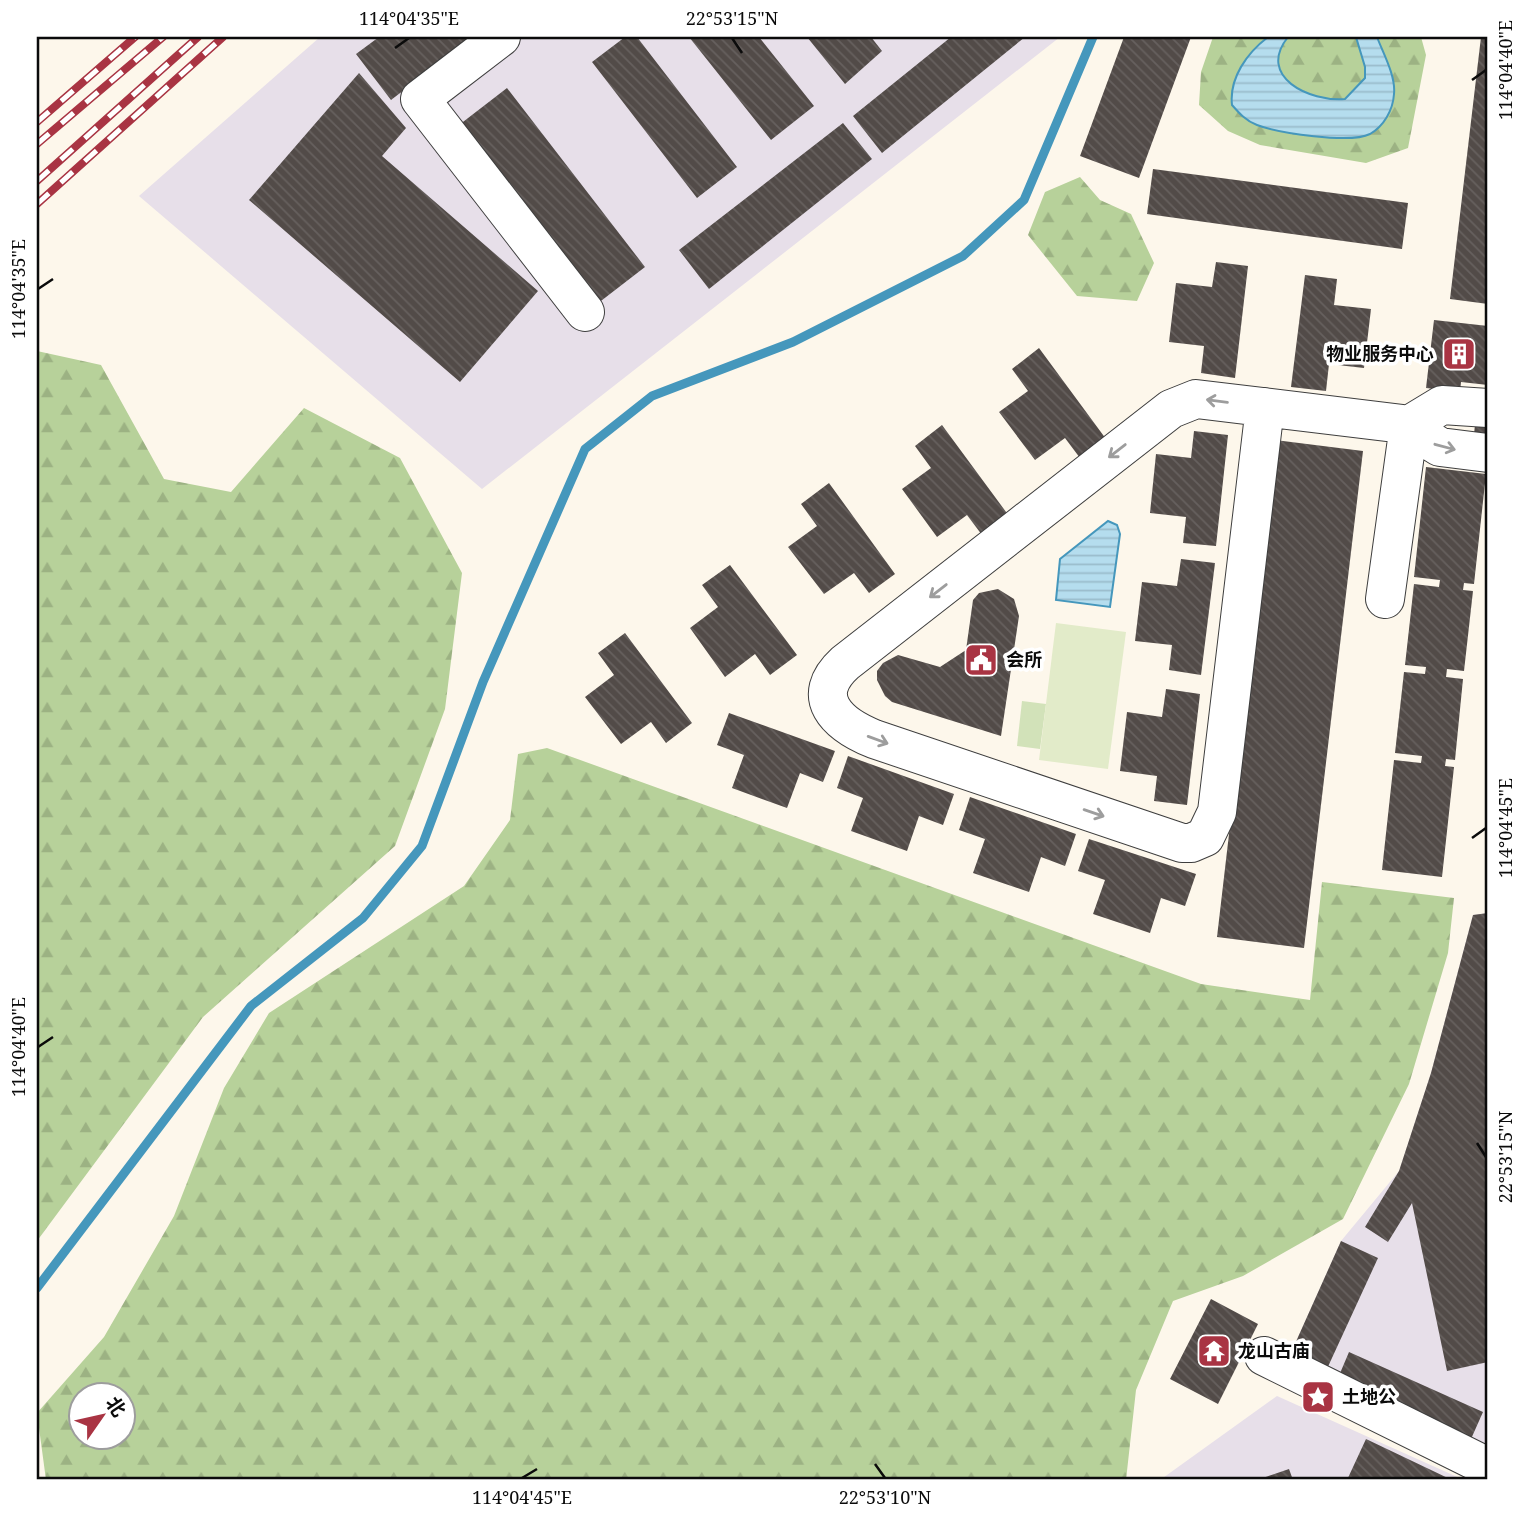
<svg xmlns="http://www.w3.org/2000/svg" width="1525" height="1517" font-family="'Noto Serif','Noto Sans SC',serif">
	<style>
		.industrial { fill: #e7dfe9 }
		.forest { fill: url(#forest-firs); fill-rule: evenodd }
		.park { fill: #d2e2b9 }
		.pitch { fill: #e2ebc9 }
		.water { fill: url(#water-rules); stroke: #4597bc; stroke-width: 2 }
		.lines { fill: none; stroke-linecap: round; stroke-linejoin: round }
		.stream { stroke: #4597bc; stroke-width: 9 }
		.building { fill: url(#building-back-hatch) }
		.minor-casing { stroke: #3e3e3e; stroke-width: 40 }
		.minor { stroke: #fff; stroke-width: 38 }
		.rail-casing { stroke: #a93443; stroke-width: 8 }
		.rail { stroke: #fff; stroke-width: 5; stroke-dasharray: 16; stroke-linecap: butt }
		.oneway { stroke: #9d9d9d }
		.ticks { fill: none; stroke: #0b0b0b; stroke-width: 2.5 }
		.labels { text-anchor: middle; stroke-width: 7; stroke-linejoin: round; paint-order: stroke }
		.poi-label { font-size: 18px; font-weight: bold; fill: #0b0b0b; stroke: #fff; text-anchor: start }
		.neatline { fill: none; stroke: #0b0b0b; stroke-width: 2.5 }
		.ticks-label { font-size: 18px; text-anchor: middle; fill: #0b0b0b }
	</style>
	<defs>
		<pattern id="forest-firs" width="22" height="20" patternUnits="userSpaceOnUse" patternTransform="scale(1.75)"><rect width="22" height="20" fill="#b7d19a"/><path d="M5 1l3.5 6h-7zM16 11l3.5 6h-7z" fill="#9cb283"/></pattern>
		<pattern id="water-rules" width="6" height="5" patternUnits="userSpaceOnUse" patternTransform="scale(1.75)"><rect width="6" height="5" fill="#b5ddee"/><path d="M0 2.5h6" fill="none" stroke="#9abccb"/></pattern>
		<pattern id="building-back-hatch" width="6" height="6" patternUnits="userSpaceOnUse" patternTransform="scale(1.75)"><rect width="6" height="6" fill="#524b48"/><path d="M-1 5l2 2M0 0l6 6M5-1l2 2" fill="none" stroke="#66605e"/></pattern>
	</defs>
	<rect width="100%" height="100%" fill="#fdf7eb"/>
	<path class="industrial" d="M320 37H1060L482 489 139 196Z
		M1488 913V1451L1290 1355 1341 1241 1399 1171 1431 1073 1473 915Z
		M1277 1396 1464 1480H1160Z"/>
	<path class="forest" d="M1213 37H1421L1426 55 1408 148 1366 163 1260 145 1228 131 1199 105 1201 72Z
		M1080 177 1100 200 1131 214 1154 263 1137 301 1077 296 1028 235 1045 192Z
		M37 351 101 365 164 479 231 492 304 408 400 458 462 573 445 709 395 846 203 1017 37 1241Z
		M547 748 1201 984 1310 1000 1322 882 1454 898 1448 953 1409 1084 1343 1219 1243 1276 1173 1301 1136 1390 1126 1480H46L37 1413 104 1337 174 1216 224 1088 269 1013 464 886 510 820 518 754ZM80 1394H122V1436H80Z"/>
	<path class="park" d="M1022 701 1046 704 1040 749 1017 746Z"/>
	<path class="pitch" d="M1056 623 1126 632 1108 769 1039 760Z"/>
	<path class="water" d="M1268 37H1288C1256 77 1310 102 1345 99L1365 78V67L1356 37H1377C1383 53 1396 76 1394 94 1393 110 1384 126 1370 134 1350 144 1278 133 1257 125 1246 121 1239 113 1232 105 1229 78 1247 53 1268 37Z
		M1108 521 1117 525 1120 534 1110 607 1056 600 1060 559Z"/>
	<g class="lines">
		<path class="stream" d="M37 1288 251 1006 363 918 422 846 483 682 585 449 652 396 793 342 963 256 1024 200 1093 37"/>
	</g>
	<path class="building" d="M379 37H473L391 100 356 54Z
		M625 37H637L737 167 697 198 592 62Z
		M689 37H759L814 106 771 140Z
		M807 37H871L882 51 845 84Z
		M951 37H1025L882 153 853 116Z
		M1124 37H1191L1139 178 1080 156Z
		M1481 37H1488V304L1450 299Z
		M359 73 406 128 382 156 538 291 460 382 249 200Z
		M507 88 645 267 597 304 459 125Z
		M843 123 872 159 709 289 679 250Z
		M1153 169 1408 203 1402 249 1147 214Z
		M1216 262 1248 266 1235 378 1201 373 1204 346 1169 342 1176 283 1212 287Z
		M1305 275 1337 279 1334 305 1371 309 1364 368 1329 364 1326 391 1291 387Z
		M1434 320 1488 326V385L1461 382 1460 392 1426 388Z
		M1039 348 1106 439 1080 458 1065 438 1035 460 999 412 1028 391 1012 369Z
		M1475 424 1488 425V436L1474 435Z
		M942 425 1009 516 982 535 967 515 937 537 902 489 931 468 915 446Z
		M1194 431 1228 435 1216 546 1183 543 1186 517 1150 513 1156 454 1191 458Z
		M1275 440 1363 451 1304 948 1217 937Z
		M1426 467 1486 474 1474 584 1464 583 1463 590 1473 591 1464 671 1447 669 1446 677 1463 679 1455 760 1446 759 1445 766 1454 767 1442 877 1382 870 1394 760 1421 763 1422 756 1395 753 1404 672 1425 674 1426 667 1405 665 1414 584 1439 587 1440 580 1414 577Z
		M829 483 895 574 869 593 854 573 824 594 788 547 817 526 801 504Z
		M1181 559 1215 563 1201 675 1169 670 1172 645 1135 641 1142 582 1177 586Z
		M730 565 797 655 770 675 755 654 725 677 690 628 718 607 702 585Z
		M998 589 1014 599 1019 616 1001 736 892 702 885 696 877 680V671L883 663 898 655 940 667 966 650 973 600 979 593Z
		M625 633 692 723 666 743 651 722 621 744 585 697 614 675 598 653Z
		M1166 689 1200 694 1187 805 1154 801 1157 776 1120 771 1127 712 1162 717Z
		M729 713 835 751 823 782 800 773 787 808 732 788 744 755 717 745Z
		M848 756 954 794 943 825 919 816 907 851 851 831 863 798 837 788Z
		M970 797 1076 834 1065 866 1041 857 1029 892 973 873 985 839 959 830Z
		M1089 839 1196 874 1185 906 1161 898 1150 933 1093 914 1105 880 1078 871Z
		M1488 913V1362L1447 1371 1412 1203 1388 1242 1365 1227 1399 1171 1431 1073 1473 915Z
		M1341 1241 1378 1258 1326 1371 1290 1355Z
		M1211 1299 1258 1324 1218 1404 1170 1379Z
		M1349 1352 1483 1412 1471 1439 1338 1378Z
		M1366 1439 1452 1480H1347Z
		M1289 1469 1293 1480H1257Z"/>
	<g class="lines">
		<defs>
			<path id="minor" d="M501 37 420 99 585 312
				M1265 407 1217 812 1205 837 1191 843H1182L874 739C837 724 808 697 845 663L1171 409 1196 399 1403 424 1440 447 1488 453
				M1385 599 1409 425 1442 405 1488 408
				M1264 1356 1488 1467"/>
		</defs>
		<use href="#minor" class="minor-casing"/>
		<use href="#minor" class="minor"/>
		<defs>
			<path id="rail" d="M37 122 135 37
				M37 144 163 37
				M37 181 198 37
				M37 204 223 37"/>
		</defs>
		<use href="#rail" class="rail-casing"/>
		<use href="#rail" class="rail"/>
	</g>
	<defs><path id="oneway-shaft" d="M-6 0H5M1.5-3L5.5 0L1.5 3" fill="none" stroke-width="1.6" stroke-linecap="round" stroke-linejoin="round" transform="scale(1.75)"/></defs>
	<g class="oneway">
		<use href="#oneway-shaft" transform="translate(1217 401) rotate(-173)"/>
		<use href="#oneway-shaft" transform="translate(1445 447) rotate(15)"/>
		<use href="#oneway-shaft" transform="translate(1117 451) rotate(142)"/>
		<use href="#oneway-shaft" transform="translate(938 591) rotate(142)"/>
		<use href="#oneway-shaft" transform="translate(878 740) rotate(20)"/>
		<use href="#oneway-shaft" transform="translate(1094 813) rotate(19)"/>
	</g>
	<path class="ticks" d="M732 38 742 53M395 48 409 38M1472 80 1486 70M38 289 53 279M1472 838 1486 828M38 1047 53 1037M1477 1143 1486 1157M875 1464 885 1478M522 1478 537 1469"/>
	<defs>
		<symbol id="building-square" viewBox="-11 -11 22 22"><rect x="-9" y="-9" width="18" height="18" rx="4" fill="#a93443" stroke="#fff"/><path d="M-4-6H4V6H1V3H-1V6H-4ZM-2.5-4.3h1.7v1.8h-1.7ZM.8-4.3h1.7v1.8H.8ZM-2.5-1h1.7V.8h-1.7ZM.8-1h1.7V.8H.8Z" fill="#fff"/></symbol>
		<symbol id="civic-square" viewBox="-11 -11 22 22"><rect x="-9" y="-9" width="18" height="18" rx="4" fill="#a93443" stroke="#fff"/><path d="M-.6-6.5H3V-4.5H.6V-3L4-1V1h2V6H-6V1h2V-1L-.6-3ZM-1.2 2.5V6h2.4V2.5Z" fill="#fff"/></symbol>
		<symbol id="temple-square" viewBox="-11 -11 22 22"><rect x="-9" y="-9" width="18" height="18" rx="4" fill="#a93443" stroke="#fff"/><path d="M0-6L5-2H3V0L6.5 2.5H4V6H1.5V3h-3V6H-4V2.5H-6.5L-3 0V-2H-5Z" fill="#fff"/></symbol>
		<symbol id="sight-square" viewBox="-11 -11 22 22"><rect x="-9" y="-9" width="18" height="18" rx="4" fill="#a93443" stroke="#fff"/><path d="M0-6L1.8-2.2L6-1.7L2.9 1.2L3.7 5.4L0 3.3L-3.7 5.4L-2.9 1.2L-6-1.7L-1.8-2.2Z" fill="#fff"/></symbol>
	</defs>
	<g fill-rule="evenodd">
		<use href="#building-square" x="1440" y="335" width="38" height="38"/>
		<use href="#civic-square" x="962" y="641" width="38" height="38"/>
		<use href="#temple-square" x="1195" y="1332" width="38" height="38"/>
		<use href="#sight-square" x="1299" y="1378" width="38" height="38"/>
	</g>
	<g class="labels">
		<g class="poi-label">
			<text x="1434" y="360" text-anchor="end">物业服务中心</text>
			<text x="1006" y="666">会所</text>
			<text x="1238" y="1357">龙山古庙</text>
			<text x="1342" y="1403">土地公</text>
		</g>
	</g>
	<rect width="1525" height="1517" fill="none" stroke="#ffffff" stroke-width="77"/>
	<g transform="translate(102 1416) rotate(56)"><circle r="33" fill="#ffffff" stroke="#9d9d9d" stroke-width="2"/>
	<path d="M0-5L12 26L0 18L-12 26Z" fill="#a93443"/>
	<text y="-10" font-size="19" font-weight="bold" text-anchor="middle" fill="#0b0b0b">北</text>
	</g>
	<rect x="38" y="38" width="1448" height="1440" class="neatline"/>
	<g class="ticks-label">
		<text x="409" y="25">114°04'35"E</text>
		<text x="732" y="25">22°53'15"N</text>
		<text transform="translate(1506 70) rotate(-90)" y="6">114°04'40"E</text>
		<text transform="translate(19 289) rotate(-90)" y="6">114°04'35"E</text>
		<text transform="translate(1506 828) rotate(-90)" y="6">114°04'45"E</text>
		<text transform="translate(19 1047) rotate(-90)" y="6">114°04'40"E</text>
		<text transform="translate(1506 1157) rotate(-90)" y="6">22°53'15"N</text>
		<text x="522" y="1504">114°04'45"E</text>
		<text x="885" y="1504">22°53'10"N</text>
	</g>
</svg>
